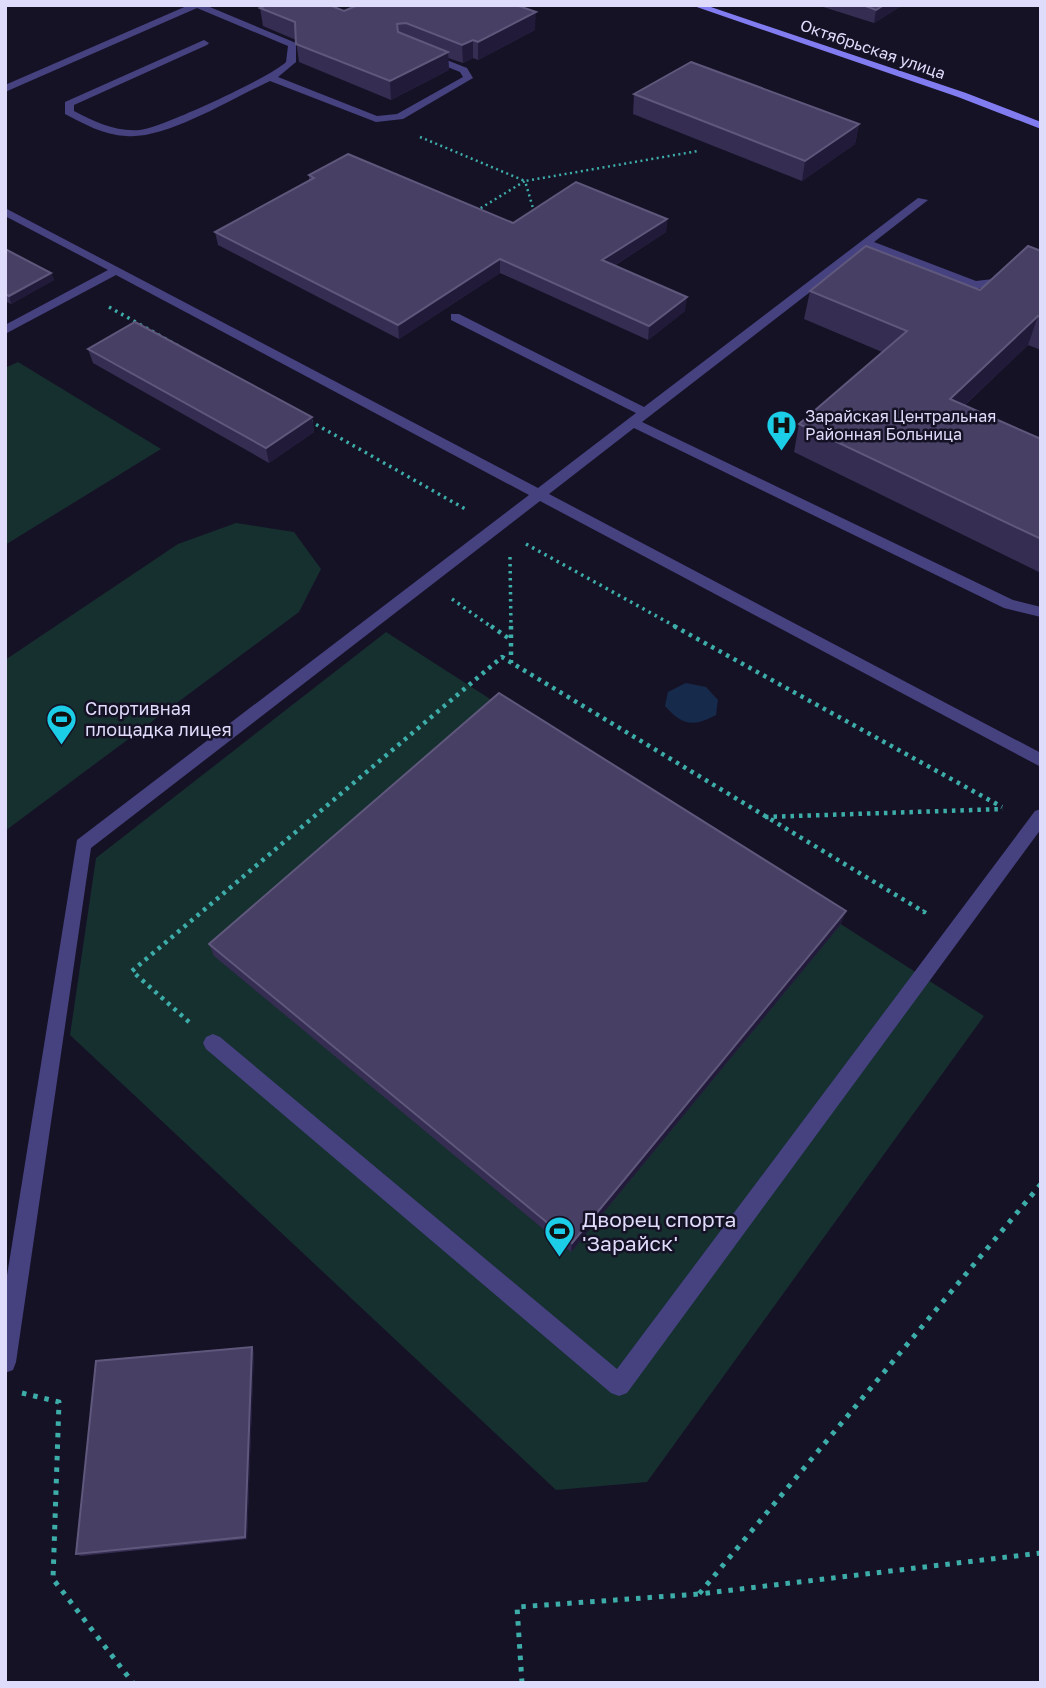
<svg xmlns="http://www.w3.org/2000/svg" width="1046" height="1688" font-family="'Golos Text',sans-serif">
	<style>
		.green { fill: #162f2f }
		.water { fill: #162a4c }
		.lines { fill: none; stroke-linecap: round; stroke-linejoin: round }
		.path-far3 { stroke: #3dada9; stroke-width: 2.5; stroke-dasharray: 2 3.5; stroke-linecap: butt }
		.path-far2 { stroke: #3dada9; stroke-width: 3.5; stroke-dasharray: 2.5 4.5; stroke-linecap: butt }
		.path-far1 { stroke: #3dada9; stroke-width: 4.5; stroke-dasharray: 3.5 5; stroke-linecap: butt }
		.path { stroke: #3dada9; stroke-width: 5; stroke-dasharray: 4.5 7; stroke-linecap: butt }
		.lane { fill: #464280; fill-rule: evenodd }
		.secondary { fill: #827cf1; fill-rule: evenodd }
		.wall { fill: #352d52 }
		.shaded-wall { fill: #211a39 }
		.building { fill: #474064; stroke: #5f587c; stroke-width: 2 }
		.labels { text-anchor: middle; stroke-width: 5; stroke-linejoin: round; paint-order: stroke }
		.far-street-label { font-size: 16px; fill: #dfdbfb; stroke: #161226 }
		.far-poi-label { font-size: 16px; fill: #dfdbfb; stroke: #161226; text-anchor: start }
		.poi-label { font-size: 18px; fill: #dfdbfb; stroke: #161226; text-anchor: start }
		.near-poi-label { font-size: 21px; fill: #dfdbfb; stroke: #161226; text-anchor: start }
	</style>
	<rect width="100%" height="100%" fill="#161226"/>
	<path class="green" d="M18 362 161 449 5 545V368Z
		M236 523 294 532 321 569 299 612 5 831V660L178 544Z
		M386 632 984 1016 647 1482 556 1490 70 1035 96 858Z"/>
	<path class="water" d="M686 683 706 687 718 700 716 715C693 727 683 726 665 706L668 692Z"/>
	<g class="lines">
		<path class="path-far3" d="M420 137 525 181 698 151
			M476 211 525 181 535 215"/>
		<path class="path-far2" d="M109 307 178 346
			M310 421 467 510
			M526 544 678 628
			M510 557 511 628
			M452 599 493 628"/>
		<path class="path-far1" d="M491 626 511 640
			M511 626V663
			M674 626 1002 807
			M765 817 1003 809
			M189 1022 132 971 502 657 924 912 925 910"/>
		<path class="path" d="M1041 1184 699 1594 1041 1553
			M22 1393 59 1402 53 1579 133 1683
			M522 1683 517 1607 699 1594"/>
		<path class="lane" d="M189 5H205L296 43V62L278 77 377 116 397 114 463 77 460 72 423 57V53H429L467 68 473 78 403 119 376 122 270 81C233 98 165 140 126 136 104 135 84 124 65 114V102L204 40 209 43 207 45 74 105V111C95 122 116 132 140 130 159 129 273 76 286 62L288 46 197 8 5 92V85Z
			M918 198 928 200 874 242 976 281 993 279 1024 250 1041 253V260L1030 257 1001 285 975 289 867 248 642 422 1013 600 1041 607V617L1004 608 634 428 549 494 1041 753V767L540 501 91 848 16 1362 13 1370 5 1373V1288L77 840 529 495 116 275 5 334V325L108 270 5 216V208L538 488 636 413 451 320V314H459L644 407Z
			M1041 809V829L627 1393 619 1396 611 1393 206 1049 203 1043 206 1037 213 1034 220 1037 617 1369 1035 811Z"/>
		<path class="secondary" d="M691 5H705L966 93 1041 122V129L958 97Z"/>
	</g>
	<path class="wall" d="M817 5H903L874 23Z
		M260 8 344 11 535 30 478 60 473 58 463 63 448 58 449 70 391 100 299 62 296 40 263 26Z
		M634 94 859 124 855 144 802 181 633 114Z
		M309 175 513 223 667 219 666 232 614 266 685 311 648 340 500 273 399 339 218 245 215 232 309 181Z
		M5 249 51 273 54 280 11 304 5 301Z
		M1041 251V350L1028 345 965 405 1041 439V573L794 452 799 424 882 352 804 319 810 291 980 290Z
		M88 349 312 417 314 432 269 463 93 363Z
		M841 924 571 1252 214 956 209 944Z
		M254 1351 247 1539 81 1556 76 1554Z"/>
	<path class="shaded-wall" d="M884 5H903L874 23 876 10Z
		M536 12 535 30 478 60V42Z
		M473 40V58L463 63 462 45Z
		M448 52 449 70 391 100 390 81Z
		M859 124 855 144 802 181 805 161Z
		M667 219 666 232 601 274 602 260Z
		M500 259V273L399 339 398 325Z
		M51 273 54 280 11 304 9 296Z
		M687 297 685 311 648 340 649 326Z
		M1038 316 1028 345 941 427 950 399Z
		M312 417 314 432 269 463 266 448Z
		M846 911 841 924 571 1252 572 1243Z
		M252 1347 254 1351 247 1539 245 1537Z"/>
	<path class="building" d="M267 5H329L344 11 358 5H516L536 12 478 42 473 40 462 45 406 23 397 24 398 32 448 52 390 81 296 44 295 22 260 8Z
		M863 5H884L876 10Z
		M691 62 859 124 805 161 634 94Z
		M348 154 513 223 576 182 667 219 602 260 687 297 649 326 500 259 398 325 215 232 314 178 309 175Z
		M866 246 980 290 1028 246 1041 251V317L1038 316 950 399 1041 439V539L799 424 907 331 810 291Z
		M5 249 51 273 9 296 5 294Z
		M135 322 312 417 266 448 88 349Z
		M499 693 846 911 572 1243 209 944Z
		M252 1347 245 1537 76 1554 96 1361Z"/>
	<defs>
		<symbol id="hospital-pin" viewBox="-11 -11 22 30"><path d="M0 17L-7.5 6A9.5 9.5 0 1 1 7.5 6Z" fill="#1bcde6" stroke="#161226"/><path d="M-5-5h3v3.5h4V-5h3V5h-3V1.5h-4V5h-3Z" fill="#111"/></symbol>
		<symbol id="stadium-pin" viewBox="-11 -11 22 30"><path d="M0 17L-7.5 6A9.5 9.5 0 1 1 7.5 6Z" fill="#1bcde6" stroke="#161226"/><path d="M0-5a6.5 5 0 1 0 0 10a6.5 5 0 1 0 0-10ZM-3.5-1.8h7v3.6h-7Z" fill="#111"/></symbol>
	</defs>
	<g fill-rule="evenodd">
		<use href="#hospital-pin" x="764" y="408" width="35" height="47"/>
		<use href="#stadium-pin" x="44" y="702" width="35" height="47"/>
		<use href="#stadium-pin" x="542" y="1214" width="35" height="47"/>
	</g>
	<g class="labels">
		<g class="far-street-label">
			<text transform="translate(873 49) rotate(19)" y="6">Октябрьская улица</text>
		</g>
		<g class="far-poi-label">
			<text x="805" y="422">Зарайская Центральная<tspan x="805" dy="18">Районная Больница</tspan></text>
		</g>
		<g class="poi-label">
			<text x="85" y="715">Спортивная<tspan x="85" dy="21">площадка лицея</tspan></text>
		</g>
		<g class="near-poi-label">
			<text x="582" y="1227">Дворец спорта<tspan x="582" dy="24">'Зарайск'</tspan></text>
		</g>
	</g>
	<rect width="1046" height="1688" fill="none" stroke="#dfdbfb" stroke-width="14"/>
</svg>
